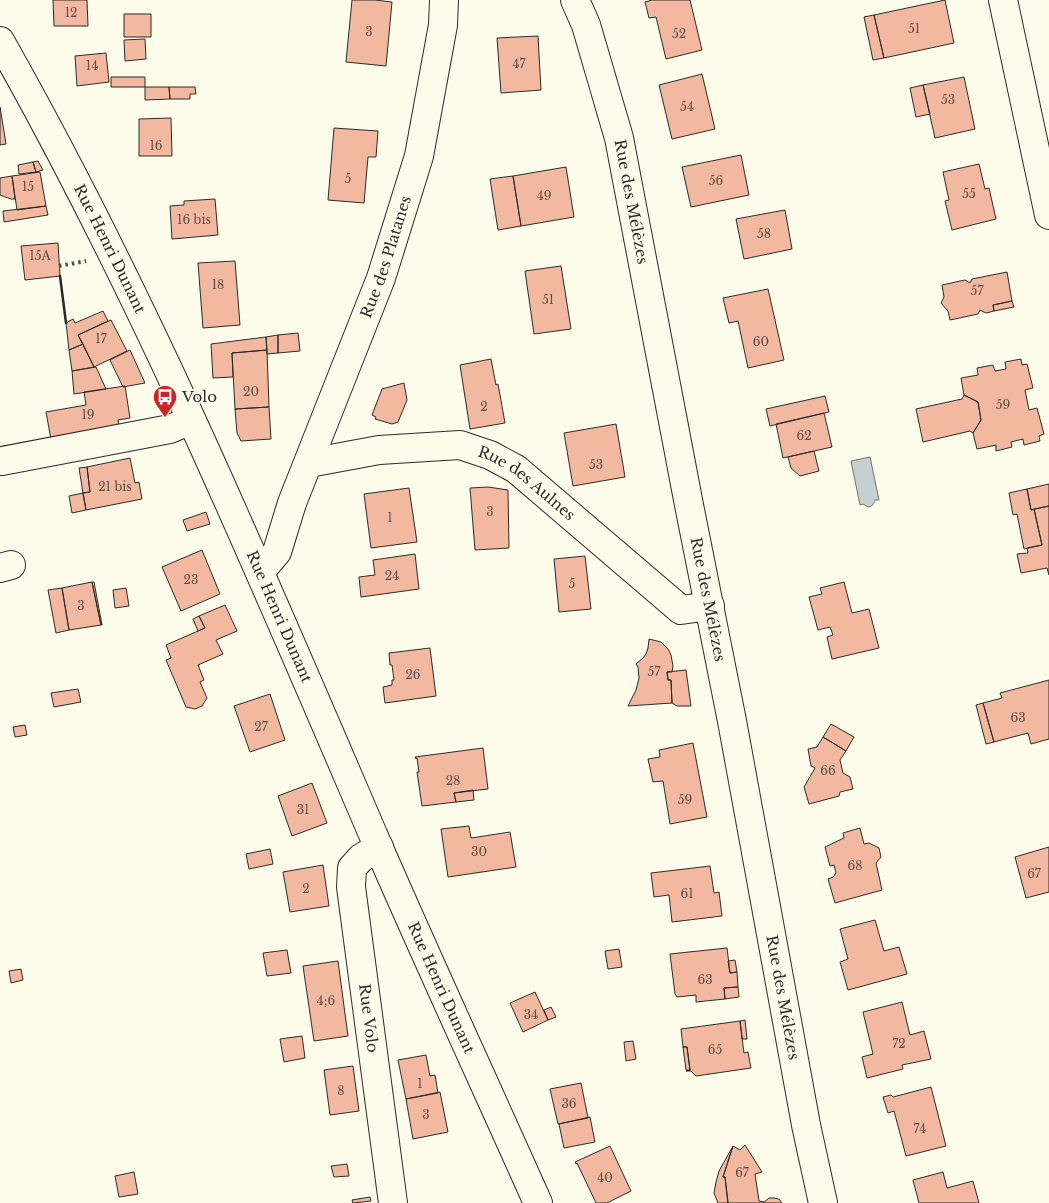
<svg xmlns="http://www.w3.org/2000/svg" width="1049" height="1203" font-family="'Libre Baskerville',serif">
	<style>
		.water { fill: #c7d0d0; stroke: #74746e }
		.building { fill: #f2b8a0; stroke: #2b2b2b }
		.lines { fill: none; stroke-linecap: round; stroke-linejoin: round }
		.minor-casing { stroke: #2b2b2b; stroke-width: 30 }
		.minor { stroke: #fdfbea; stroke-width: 28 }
		.hedge { stroke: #34623c; stroke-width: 4; stroke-dasharray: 2.5 4; stroke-linecap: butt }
		.wall { stroke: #2b2b2b; stroke-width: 2.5 }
		.labels { text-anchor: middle; stroke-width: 4; stroke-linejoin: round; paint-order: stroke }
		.number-label { font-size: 12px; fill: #5d4e48 }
		.street-label { font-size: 15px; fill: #2b2b2b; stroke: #fdfbea }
		.poi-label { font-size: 15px; fill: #2b2b2b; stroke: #fdfbea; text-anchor: start }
	</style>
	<rect width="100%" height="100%" fill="#fdfbea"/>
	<path class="water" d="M870 457 879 500H875C874 504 873 506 868 507L863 504 860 505 851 461Z"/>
	<path class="building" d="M53 0H87L88 26H54Z
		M352 0H375L392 2 386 66 346 62Z
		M652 0H690L702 50 666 59 656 17 649 18 645 2Z
		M945 0 954 43 884 58 874 15Z
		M124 14H151V37H124Z
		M874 15 884 58 873 60 864 17Z
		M538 36 541 90 501 93 497 38Z
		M145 39 146 59 125 61 124 40Z
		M106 53 109 82 77 86 75 56Z
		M702 74 715 129 672 139 659 85Z
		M111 77H145V87H111Z
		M964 77 975 129 935 138 923 85Z
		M923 85 930 114 916 117 910 88Z
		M145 87H169L170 99 145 100Z
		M169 87H195L196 94H190V99H170Z
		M0 107 6 144 0 145Z
		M171 118 172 156H139V119Z
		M334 128 378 131 376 157H368L364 203 328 200Z
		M741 155 749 195 691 207 682 167Z
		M38 161 43 170 36 172 33 162Z
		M33 162 36 172 19 174 18 165Z
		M979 164 985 189 989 188 996 219 952 230 945 201 949 200 943 172Z
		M566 167 574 217 521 226 513 176Z
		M40 172 46 206 17 210 12 176Z
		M12 176 15 199H11L0 195V178Z
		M513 176 521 226 498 230 490 179Z
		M215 199 218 235 172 239 170 206 184 205V201Z
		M46 206 48 215 4 222 3 211Z
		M785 210 792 249 744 259 736 219Z
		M58 243 60 276 25 280 21 246Z
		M235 261 240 325 203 328 198 263Z
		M561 266 571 329 534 334 525 271Z
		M1007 272 1012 301 993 305 994 311 986 313 980 310 978 314 950 320 948 311 941 303 944 297 942 285 965 280 970 283 972 279Z
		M768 289 784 360 748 368 738 321 729 323 723 298Z
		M1012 301 1014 307 994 311 993 305Z
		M103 311 108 321 78 335 83 344 69 350 66 323 73 319 75 323Z
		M111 320 127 351 94 367 78 335Z
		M298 333 300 351 278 353V335Z
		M278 335V353L267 354 266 337Z
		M266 337 267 350 232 353 233 377 213 378 211 344Z
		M83 344 94 367 72 371 69 350Z
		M130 350 145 383 123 387 110 360Z
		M267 350 269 407 235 409 232 353Z
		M491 359 496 385 498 384 505 423 470 429 460 365Z
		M1021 359 1022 365 1027 364 1033 388 1025 390 1029 410 1037 408 1044 434 1039 436 1040 441 1024 445 1023 439 1011 442 1012 447 996 451V445L977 449 973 433 981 420 978 402 964 395 961 378 978 375 977 368 993 365 995 371 1006 369 1005 362Z
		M96 367 106 389 74 394 72 371Z
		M404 383 407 400 398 422 392 424 375 419 376 417 372 415 382 389Z
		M125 386 130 418 118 420 120 433 52 445 46 412 86 405 84 392Z
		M964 395 978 402 981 420 973 433 970 431 923 442 916 409 962 399Z
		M825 396 829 412 770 426 766 409Z
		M269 407 271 439 241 441 237 433 235 409Z
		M824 413 832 447 783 458 776 424Z
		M616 424 625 477 573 486 564 433Z
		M814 451 819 471 800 476 791 468 788 457Z
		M130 458 135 483 139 482 142 499 86 510 83 493 90 492 87 467Z
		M87 467 90 492 83 493 79 468Z
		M1049 484V506L1031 510 1027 489Z
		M488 487 508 490 509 548 475 550 470 488Z
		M409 488 417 542 371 548 364 494Z
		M1027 489 1031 510 1034 509 1042 545 1024 549 1017 514 1013 515 1009 493Z
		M83 493 86 510 72 513 69 496Z
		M1049 506V575L1047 568 1021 573 1017 554 1028 553 1027 548 1042 545 1034 509Z
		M206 512 210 524 187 531 183 520Z
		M202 550 220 594 181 611 162 567Z
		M415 554 419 589 361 597 359 577 375 575 373 560Z
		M585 556 591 609 559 612 554 559Z
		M92 582H94L102 625H101Z
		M92 582 101 625 69 630 62 588Z
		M844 582 852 613 869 609 879 648 832 659 827 637 833 635 830 627 818 630 809 597 822 594 820 588Z
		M62 588 69 630 56 633 48 590Z
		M126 588 129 606 115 608 113 590Z
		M225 605 237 631 216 640 223 654 198 665 204 680 200 682 207 698 202 706 195 709 186 707 166 660 171 658 166 645 205 628 199 616Z
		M199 616 205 628 198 631 193 619Z
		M649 639 661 642 668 649 671 655 673 666 672 672H667L668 680H671L672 703 628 706 636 690 639 678 638 667 636 664 643 658 646 654 648 648Z
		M430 648 436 696 385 703 383 687 392 685V680H394L392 665H390L389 653Z
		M686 670 691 706H677L672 703 671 680H668L667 672Z
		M1049 680V739L1031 744 1028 733 994 742 983 703 1002 698 1000 693Z
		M78 689 81 702 54 707 51 693Z
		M270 694 285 740 250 752 234 706Z
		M983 703 994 742 986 744 976 705Z
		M831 724 854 737 846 751 823 737Z
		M25 725 27 735 15 737 13 727Z
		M823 737 846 751 840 760 843 773 850 777 853 789 840 792 839 796 809 804 804 787 815 768 811 766 808 749 817 747Z
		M693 743 707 817 670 824 663 781 653 782 648 759 660 757 659 750Z
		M483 748 488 789 454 793 456 802 422 806 417 772H419L417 758 416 759 415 757Z
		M312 783 327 823 292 836 278 796Z
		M473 790 474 800 456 802 454 793Z
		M469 826 471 838 510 832 516 867 448 877 441 829Z
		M860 828 864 844 869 843 879 848 881 857 876 863 882 890 835 903 828 879 833 877 836 873 834 865 830 866 825 847 844 838 843 833Z
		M1049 847V892L1026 898 1015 857Z
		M270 849 273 864 249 869 246 854Z
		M323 865 329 906 290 912 283 872Z
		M710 866 714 893 719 892 722 916 672 922 669 895 654 897 651 873Z
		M875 920 884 951 899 947 907 974 848 990 840 962 848 959 840 929Z
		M727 948 730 973 737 972 738 987 724 988 725 999 696 1002V995L677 997 675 994 670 954Z
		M619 949 622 967 608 969 605 951Z
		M287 950 291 973 267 976 263 953Z
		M735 960 737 972 730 973 728 961Z
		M338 961 348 1036 314 1041 303 966Z
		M21 969 23 980 11 983 9 971Z
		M738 987 739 997 725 999 724 988Z
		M535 992 548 1020 523 1032 510 1003Z
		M902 1002 910 1035 924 1031 931 1059 902 1065 903 1069 867 1078 862 1057 873 1054 863 1012Z
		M551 1007 556 1017 548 1020 544 1010Z
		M745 1020 747 1039H742L740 1021Z
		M740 1021 744 1053 748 1052 751 1068 696 1076 691 1071H686L690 1070 687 1047H683L681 1029Z
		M302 1036 305 1058 284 1062 280 1039Z
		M633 1041 636 1059 626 1061 624 1042Z
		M683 1047H687L690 1070H686Z
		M426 1055 430 1076 435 1075 438 1093 406 1099 398 1060Z
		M353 1066 359 1111 330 1115 324 1070Z
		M581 1083 588 1118 558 1124 550 1089Z
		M931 1087 946 1146 906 1156 894 1111 888 1113 883 1097 891 1095 893 1097Z
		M440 1092 448 1132 413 1139 406 1099Z
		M590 1117 595 1142 564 1148 559 1124Z
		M745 1145 762 1172 755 1174 759 1201 764 1202 769 1198H774L779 1199 782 1203H728L725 1177H723L733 1146 740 1150Z
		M610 1146 631 1191 607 1203H596L577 1163 576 1164 575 1162Z
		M733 1146 723 1177H725L728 1203H718L714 1193 716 1182 719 1171Z
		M347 1164 349 1176 334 1177 331 1166Z
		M134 1172 138 1194 119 1197 115 1176Z
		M943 1172 947 1188 973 1181 979 1203H919L913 1180Z
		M370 1197 371 1201 353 1203 352 1200Z"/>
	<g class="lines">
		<defs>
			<g id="minor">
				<path id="s1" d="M575 0 586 25 619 138 689 505 732 721 806 1125 823 1203"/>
				<path d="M1003 0 1049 215"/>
				<path id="s2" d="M0 41C145 297 259 569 375 839 428 961 484 1082 538 1203"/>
				<path d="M2 461 170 429 191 420"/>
				<path id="s3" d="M309 463 379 450 460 445 490 455 516 469 681 610 710 606"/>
				<path d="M0 568 11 565"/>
				<path id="s4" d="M260 572 277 552 292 503 381 278 419 156 443 25 444 0"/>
				<path id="s5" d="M379 847 361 858 352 868 351 887 393 1203"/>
			</g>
		</defs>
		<use href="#minor" class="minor-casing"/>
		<use href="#minor" class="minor"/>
		<path class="hedge" d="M59 266 86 261"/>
		<path class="wall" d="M60 276 66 323"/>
	</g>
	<defs>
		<symbol id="bus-pin" viewBox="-11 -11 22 30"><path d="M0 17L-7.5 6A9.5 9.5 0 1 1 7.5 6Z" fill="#c62828" stroke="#fdfbea"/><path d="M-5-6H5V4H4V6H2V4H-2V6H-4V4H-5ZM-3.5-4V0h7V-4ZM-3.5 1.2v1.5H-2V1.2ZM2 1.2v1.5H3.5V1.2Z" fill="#fff"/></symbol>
	</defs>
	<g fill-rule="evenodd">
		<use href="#bus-pin" x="151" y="383" width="28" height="38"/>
	</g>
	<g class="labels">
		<g class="number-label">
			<text x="71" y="17">12</text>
			<text x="914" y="33">51</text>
			<text x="369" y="36">3</text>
			<text x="679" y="38">52</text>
			<text x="519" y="68">47</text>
			<text x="92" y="70">14</text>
			<text x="948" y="104">53</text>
			<text x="687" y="111">54</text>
			<text x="156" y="150">16</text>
			<text x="348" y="183">5</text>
			<text x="716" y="185">56</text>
			<text x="28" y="191">15</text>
			<text x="969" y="198">55</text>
			<text x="544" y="200">49</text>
			<text x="194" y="224">16 bis</text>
			<text x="764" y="238">58</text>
			<text x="40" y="260">15A</text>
			<text x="218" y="289">18</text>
			<text x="977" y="295">57</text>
			<text x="548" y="304">51</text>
			<text x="101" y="343">17</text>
			<text x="761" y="346">60</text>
			<text x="251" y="396">20</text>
			<text x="1003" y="409">59</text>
			<text x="484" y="411">2</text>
			<text x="88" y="419">19</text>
			<text x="804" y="440">62</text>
			<text x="596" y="469">53</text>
			<text x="115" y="491">21 bis</text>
			<text x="490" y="516">3</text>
			<text x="390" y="522">1</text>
			<text x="392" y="580">24</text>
			<text x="191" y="584">23</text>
			<text x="572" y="588">5</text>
			<text x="81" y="610">3</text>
			<text x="654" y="676">57</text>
			<text x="413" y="679">26</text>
			<text x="1018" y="722">63</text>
			<text x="261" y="731">27</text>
			<text x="828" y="775">66</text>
			<text x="453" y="785">28</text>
			<text x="685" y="804">59</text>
			<text x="303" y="814">31</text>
			<text x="479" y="856">30</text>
			<text x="855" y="870">68</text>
			<text x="1034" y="878">67</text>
			<text x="306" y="893">2</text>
			<text x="687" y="898">61</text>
			<text x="705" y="984">63</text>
			<text x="326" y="1005">4;6</text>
			<text x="531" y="1019">34</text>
			<text x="899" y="1048">72</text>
			<text x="715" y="1054">65</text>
			<text x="420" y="1088">1</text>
			<text x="341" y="1095">8</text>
			<text x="569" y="1108">36</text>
			<text x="426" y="1119">3</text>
			<text x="920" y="1133">74</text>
			<text x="742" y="1177">67</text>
			<text x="605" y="1182">40</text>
		</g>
		<g class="street-label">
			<text dy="5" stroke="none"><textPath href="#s1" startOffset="210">Rue des Mélèzes</textPath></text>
			<text dy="5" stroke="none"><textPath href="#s2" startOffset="235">Rue Henri Dunant</textPath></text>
			<text dy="5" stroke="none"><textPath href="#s4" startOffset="341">Rue des Platanes</textPath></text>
			<text dy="5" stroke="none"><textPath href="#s3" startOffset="230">Rue des Aulnes</textPath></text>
			<text dy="5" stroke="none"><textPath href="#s1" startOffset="615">Rue des Mélèzes</textPath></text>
			<text dy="5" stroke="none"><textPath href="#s2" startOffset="640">Rue Henri Dunant</textPath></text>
			<text dy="5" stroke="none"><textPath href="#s2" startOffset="1045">Rue Henri Dunant</textPath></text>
			<text dy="5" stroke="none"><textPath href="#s1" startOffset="1020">Rue des Mélèzes</textPath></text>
			<text dy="5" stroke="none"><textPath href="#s5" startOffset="186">Rue Volo</textPath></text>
		</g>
		<g class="poi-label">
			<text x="182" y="402">Volo</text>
		</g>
	</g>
</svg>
